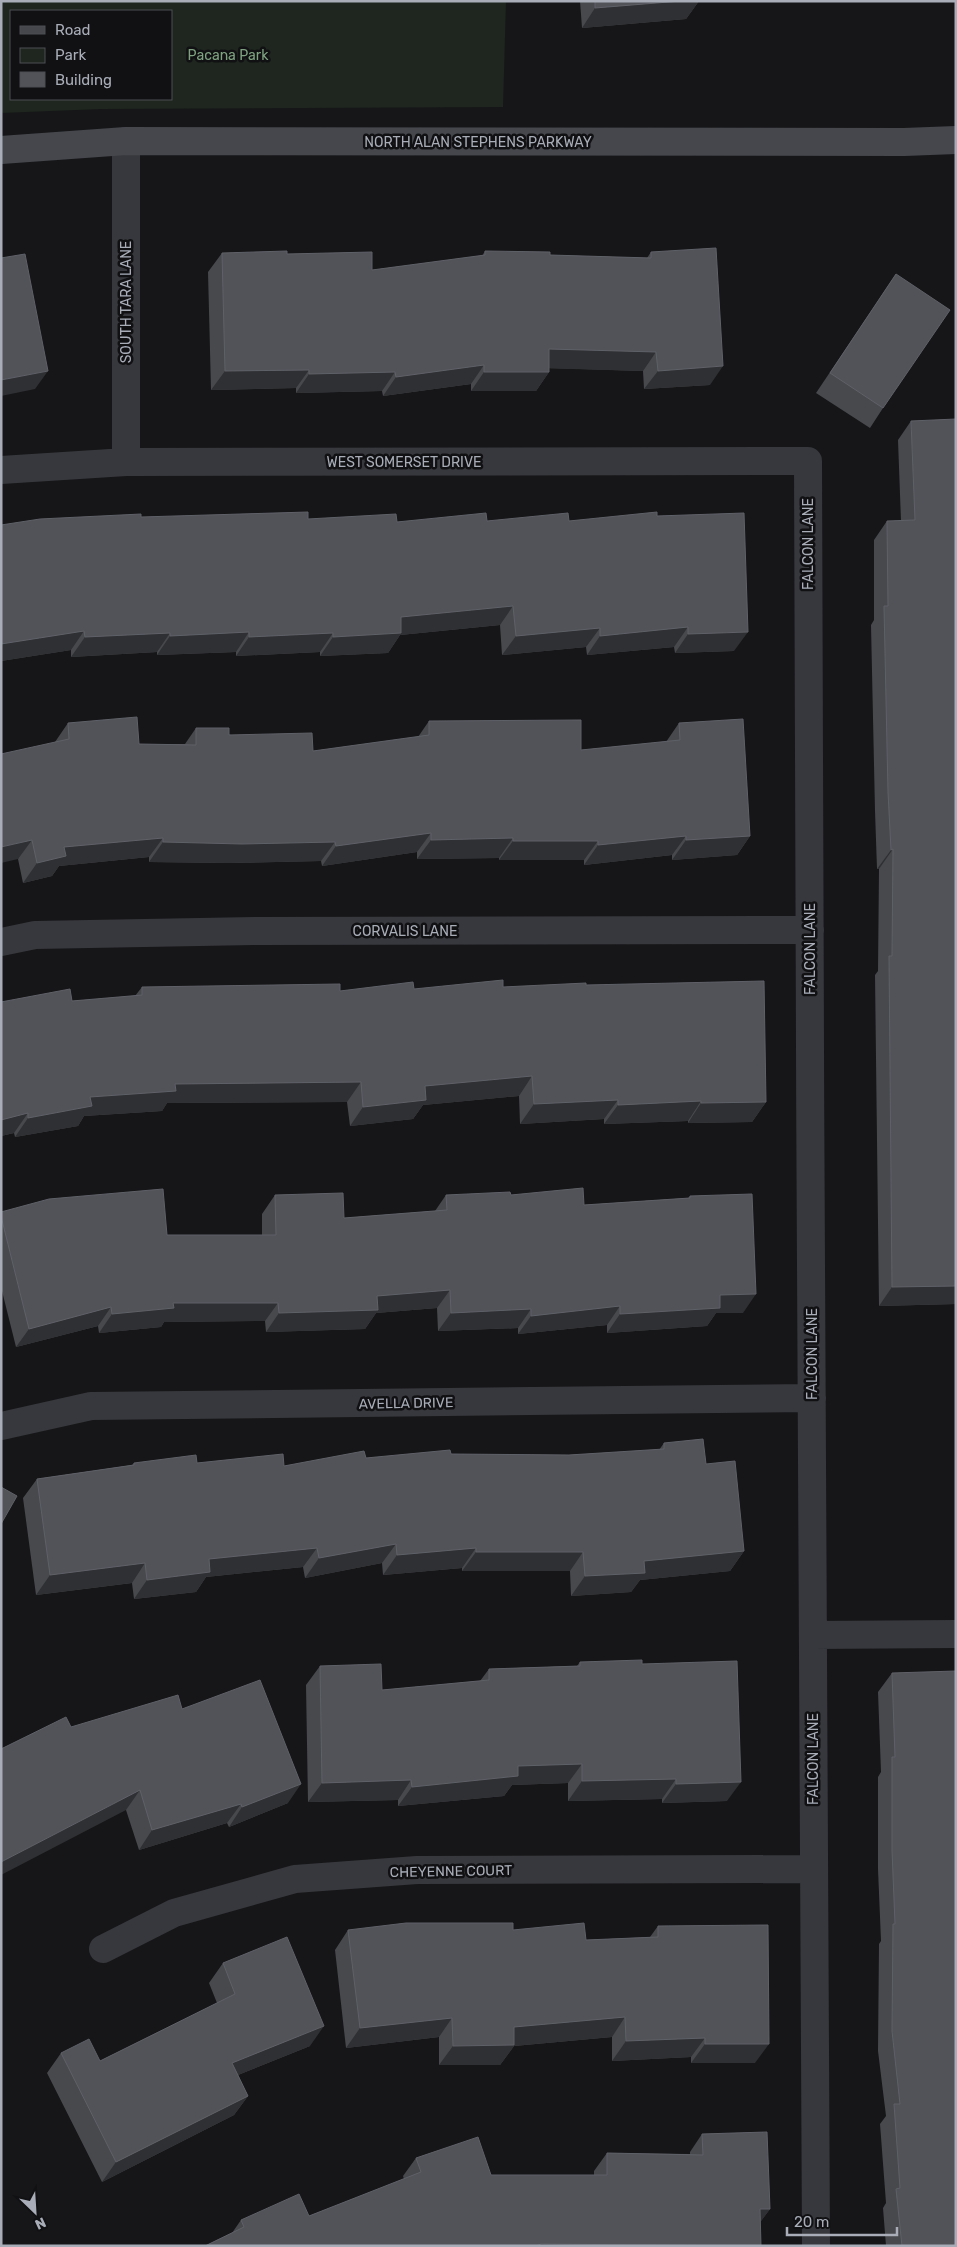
<svg xmlns="http://www.w3.org/2000/svg" width="957" height="2247" font-family="Rubik,sans-serif">
	<style>
		.green { fill: #1e261f; fill-rule: evenodd }
		.lines { fill: none; stroke-linecap: round; stroke-linejoin: round }
		.street { stroke: #37383d; stroke-width: 28 }
		.secondary { stroke: #45474d; stroke-width: 28 }
		.wall { fill: #47494d }
		.shaded-wall { fill: #2f3033 }
		.building { fill: #525359; stroke: #5f6168 }
		.labels { text-anchor: middle; stroke-width: 5; stroke-linejoin: round; paint-order: stroke }
		.park-label { font-size: 14px; fill: #7fa381; stroke: #111113 }
		.street-label { font-size: 14px; fill: #a8adb8; stroke: #111113 }
	</style>
	<rect width="100%" height="100%" fill="#161618"/>
	<path class="green" d="M1 1H506L503 107 101 109 1 113ZM11 11H171V99H11Z"/>
	<g class="lines">
		<path class="street" d="M126 141V462
			M1 470 126 462 808 461C811 1056 810 1651 816 2246
			M1 942 35 935 254 931 810 930
			M1 1426 91 1406 812 1398
			M813 1635 956 1634
			M103 1949 174 1913 295 1879 417 1870 813 1869"/>
		<path class="secondary" d="M1 150 126 141 904 142 956 140"/>
	</g>
	<path class="wall" d="M580 1H699L686 19 582 28Z
		M485 251 550 255 647 258 651 252 710 385 644 389 643 371 549 368V372L536 391H471V384L383 396 382 391 296 393V388L211 390 208 272 222 253 287 254 372 270 482 256Z
		M896 274 883 408 870 428 816 393Z
		M911 421 956 1304 879 1306 875 975 878 971 879 869H877L875 811 871 625 874 620V540L887 521H901L898 440Z
		M657 516 734 651 675 653 674 647 587 655 586 647 502 655 500 625 400 635 388 653 320 656V652L236 656V652L157 655V652L71 657V650L1 661V525L141 517 308 519 397 522 569 521Z
		M429 721 581 750 666 742 679 723 750 836 737 855 672 860V855L584 865V860H499V858L417 859V852L322 866 321 861 229 863 149 862V857L59 866 52 876 23 883 18 859 55 742 68 723 139 744H185L196 728 313 751 418 737Z
		M586 985 766 1102 752 1122 688 1123V1121L604 1124V1119L520 1124 519 1096 423 1105 413 1119 350 1126 347 1102 167 1103 162 1111 84 1116 78 1126 15 1137 14 1133 1 1136V1002L72 1001 135 996 142 987 340 991 503 987Z
		M275 1195 344 1218 435 1211 446 1195H511L584 1205 688 1198 690 1196 743 1313H716L707 1326 607 1333V1325L518 1334V1328L438 1331 437 1308 376 1313 365 1329 266 1332 265 1321 164 1322 161 1327 99 1333 98 1326 16 1347 1 1287V1212L167 1235H262V1214Z
		M664 1443 706 1464 744 1551 730 1571 640 1580 631 1592 571 1596 570 1571H462V1568L383 1575 382 1563 305 1578 303 1567 206 1577 196 1592 134 1599 132 1583 36 1595 23 1498 37 1479 132 1465 134 1463H197L284 1466 366 1458 451 1454 569 1455 659 1450Z
		M580 1662 642 1664 727 1801 662 1803V1799L568 1801V1783L512 1785 504 1796 398 1806V1800L308 1802 306 1685 320 1666 382 1690 480 1681 489 1669 577 1666Z
		M892 1673 956 2246H886L883 2208 886 2203 880 2124 886 2116 878 2051 879 1944 881 1941 878 1869V1777L881 1772 878 1692Z
		M182 1709 288 1803 229 1827 227 1823 139 1850 126 1810 71 1727Z
		M658 1926 755 2063H691V2057L612 2061V2037L514 2046 500 2065H439V2037L346 2048 335 1950 348 1930H513L586 1940 650 1937Z
		M223 1963 310 2046 238 2075 248 2096 234 2115 102 2182 47 2073 61 2053 100 2061 217 2003 209 1983Z
		M702 2134 770 2209 760 2222 761 2246H205L232 2233 241 2220 309 2216 404 2179 403 2176 416 2158 491 2175H594V2171L607 2153 690 2154V2152Z"/>
	<path class="shaded-wall" d="M681 1H699L686 19 582 28 595 8Z
		M549 349 656 352 643 371 536 368Z
		M484 365 471 384 383 396 396 377Z
		M723 366 710 385 644 389 658 371Z
		M309 370 296 388 211 390 225 371Z
		M48 371 35 389 1 396V380Z
		M395 372 382 391 296 393 309 374Z
		M484 372H549L536 391H471Z
		M513 606 500 625 400 635 388 653 320 656 333 637 401 617Z
		M688 627 674 647 587 655 600 636Z
		M600 628 586 647 502 655 516 636Z
		M84 631 71 650 1 661V644Z
		M249 632 236 652 157 655 170 636Z
		M748 632 734 651 675 653 688 634Z
		M170 633 157 652 71 657 85 637Z
		M333 633 320 652 236 656 249 637Z
		M431 833 417 852 322 866 336 846Z
		M686 836 672 855 584 865 598 845Z
		M750 836 737 855 672 860 686 840Z
		M163 838 149 857 59 866 52 876 23 883 37 863 64 847Z
		M513 838 499 858 417 859 431 840Z
		M32 840 18 859 1 863V847Z
		M513 841H598L584 860H499Z
		M163 842H335L321 861 229 863 149 862Z
		M893 849 879 869H877L891 850Z
		M532 1076 519 1096 423 1105 413 1119 350 1126 363 1107 425 1086Z
		M361 1082 347 1102 167 1103 162 1111 84 1116 78 1126 15 1137 28 1118 90 1097 175 1084Z
		M618 1100 604 1119 520 1124 534 1104Z
		M701 1101 688 1121 604 1124 618 1105Z
		M766 1102 752 1122 688 1123 701 1103Z
		M28 1113 14 1133 1 1136V1120Z
		M956 1286V1304L879 1306 892 1287Z
		M450 1290 437 1308 376 1313 365 1329 266 1332 279 1313 377 1296Z
		M756 1294 743 1313H716L707 1326 607 1333 620 1314 720 1295Z
		M173 1303H278L265 1321 164 1322 161 1327 99 1333 112 1314Z
		M620 1306 607 1325 518 1334 531 1316Z
		M111 1307 98 1326 16 1347 29 1329Z
		M531 1309 518 1328 438 1331 451 1313Z
		M396 1544 382 1563 305 1578 319 1558Z
		M317 1548 303 1567 206 1577 196 1592 134 1599 147 1580 209 1559Z
		M476 1548 462 1568 383 1575 397 1555Z
		M744 1551 730 1571 640 1580 631 1592 571 1596 585 1576 644 1561Z
		M476 1552H583L570 1571H462Z
		M145 1563 132 1583 36 1595 50 1575Z
		M582 1764 568 1783 512 1785 504 1796 398 1806 412 1787 518 1766Z
		M676 1779 662 1799 568 1801 582 1781Z
		M411 1780 398 1800 308 1802 322 1783Z
		M741 1782 727 1801 662 1803 676 1784Z
		M301 1784 288 1803 229 1827 242 1807Z
		M140 1790 126 1810 1 1875V1862Z
		M241 1804 227 1823 139 1850 152 1830Z
		M625 2017 612 2037 514 2046 500 2065H439L453 2046 514 2027Z
		M452 2018 439 2037 346 2048 360 2028Z
		M324 2026 310 2046 218 2083 232 2063Z
		M705 2038 691 2057 612 2061 626 2041Z
		M705 2044H769L755 2063H691Z
		M248 2096 234 2115 102 2182 116 2162Z
		M760 2209H770L757 2227Z
		M541 2244 706 2245 705 2246H535Z"/>
	<path class="building" d="M595 1H681L595 8Z
		M716 248 723 366 658 371 656 352 549 349V372H484V365L396 377 395 372 309 374V370L225 371 222 253 287 251V254L372 252V270L485 255V251L550 252V255L651 258V252Z
		M25 254 48 371 1 380V258Z
		M896 274 950 310 883 408 830 373Z
		M956 419V1286L892 1287 889 956H892L893 849 891 850 888 792 884 606H888L887 521 915 520 911 421Z
		M308 512V519L396 514 397 522 486 513 487 521 568 513 569 521 657 512V516L744 513 748 632 688 634V627L600 636V628L516 636 513 606 401 617V633L333 637V633L249 637V632L170 636V633L85 637 84 631 1 644V525L40 519 141 514V517Z
		M137 717 139 744 196 745V728H229V735L312 733 313 751 429 735V721L581 720V750L680 740 679 723 743 719 750 836 686 840V836L598 845V841H513V838L431 840V833L336 846 335 842 242 844 163 842V838L64 847 66 856 37 863 32 840 1 847V754L69 739 68 723Z
		M503 980V987L586 983V985L764 981 766 1102 701 1103V1101L618 1105V1100L534 1104 532 1076 425 1086 426 1100 363 1107 361 1082 175 1084 176 1091 90 1097 92 1106 28 1118V1113L1 1120V1002L70 989 72 1001 142 995V987L340 984V991L413 982 414 989Z
		M583 1188 584 1205 690 1198V1196L752 1194 756 1294 720 1295V1308L620 1314V1306L531 1316V1309L451 1313 450 1290 377 1296 378 1310 279 1313 278 1303H173L174 1308 112 1314 111 1307 29 1329 1 1216V1212L49 1199 163 1189 167 1235H276L275 1195 343 1193 344 1218 447 1210 446 1195 510 1192 511 1195Z
		M703 1439 706 1464 735 1461 744 1551 644 1561 645 1573 585 1576 583 1552H476V1548L397 1555 396 1544 319 1558 317 1548 209 1559 210 1572 147 1580 145 1563 50 1575 37 1479 134 1465V1463L196 1455 197 1463 283 1454 284 1466 364 1451 366 1458 450 1450 451 1454 569 1455 664 1449V1443Z
		M1 1487 17 1496 1 1524Z
		M642 1660V1664L737 1661 741 1782 676 1784V1779L582 1781V1764L518 1766V1776L412 1787 411 1780 322 1783 320 1666 381 1664 382 1690 489 1680V1669L580 1666V1662Z
		M956 1671V2246H902L896 2189 900 2188 894 2104H900L892 2031 893 1924H895L892 1850V1757H895L892 1673Z
		M260 1680 301 1784 242 1807 241 1804 152 1830 140 1790 1 1862V1749L66 1717 71 1727 178 1695 182 1709Z
		M406 1923H513V1930L584 1923 586 1940 658 1937V1926L768 1925 769 2044H705V2038L626 2041 625 2017 514 2027V2045L453 2046 452 2018 360 2028 348 1930Z
		M287 1937 324 2026 232 2063 248 2096 116 2162 61 2053 89 2039 100 2061 235 1994 223 1963Z
		M767 2132 770 2209H760L761 2246 541 2244 535 2246H205L244 2227 241 2220 299 2194 309 2216 421 2172 416 2158 478 2137 491 2175H607V2153L703 2155 702 2134Z"/>
	<g class="labels">
		<g class="park-label">
			<text x="228" y="60">Pacana Park</text>
		</g>
		<g class="street-label">
			<text x="478" y="147">NORTH ALAN STEPHENS PARKWAY</text>
			<text transform="translate(126 302) rotate(-90)" y="5">SOUTH TARA LANE</text>
			<text x="404" y="467">WEST SOMERSET DRIVE</text>
			<text transform="translate(808 544) rotate(-90)" y="5">FALCON LANE</text>
			<text x="405" y="936">CORVALIS LANE</text>
			<text transform="translate(810 949) rotate(-90)" y="5">FALCON LANE</text>
			<text transform="translate(812 1354) rotate(-90)" y="5">FALCON LANE</text>
			<text transform="translate(406 1403) rotate(-1)" y="5">AVELLA DRIVE</text>
			<text transform="translate(813 1759) rotate(-90)" y="5">FALCON LANE</text>
			<text transform="translate(451 1871) rotate(-1)" y="5">CHEYENNE COURT</text>
		</g>
	</g>
	<rect width="957" height="2247" fill="none" stroke="#a8adb8" stroke-width="5"/>
	<rect x="10" y="10" width="162" height="90" fill="#111113" stroke="#4d4f55"/>
	<rect x="20" y="26" width="25" height="8" fill="#45474d" stroke="#4d4f55"/>
	<text x="55" y="35" font-size="15" fill="#a8adb8">Road</text>
	<rect x="20" y="48" width="25" height="15" fill="#1e261f" stroke="#4d4f55"/>
	<text x="55" y="60" font-size="15" fill="#a8adb8">Park</text>
	<rect x="20" y="72" width="25" height="15" fill="#525359" stroke="#4d4f55"/>
	<text x="55" y="85" font-size="15" fill="#a8adb8">Building</text>
	<g transform="translate(35 2212) rotate(155)" stroke="#111113" stroke-width="4" paint-order="stroke">
	<path d="M0-4L9 19L0 12L-9 19Z" fill="#a8adb8"/>
	<text y="-8" font-size="14" font-weight="bold" text-anchor="middle" fill="#a8adb8">N</text>
	</g>
	<path d="M787 2227v8h110v-8" fill="none" stroke="#a8adb8" stroke-width="2.5"/>
	<text x="794" y="2227" font-size="15" fill="#a8adb8" stroke="#111113" stroke-width="4" paint-order="stroke">20 m</text>
</svg>
